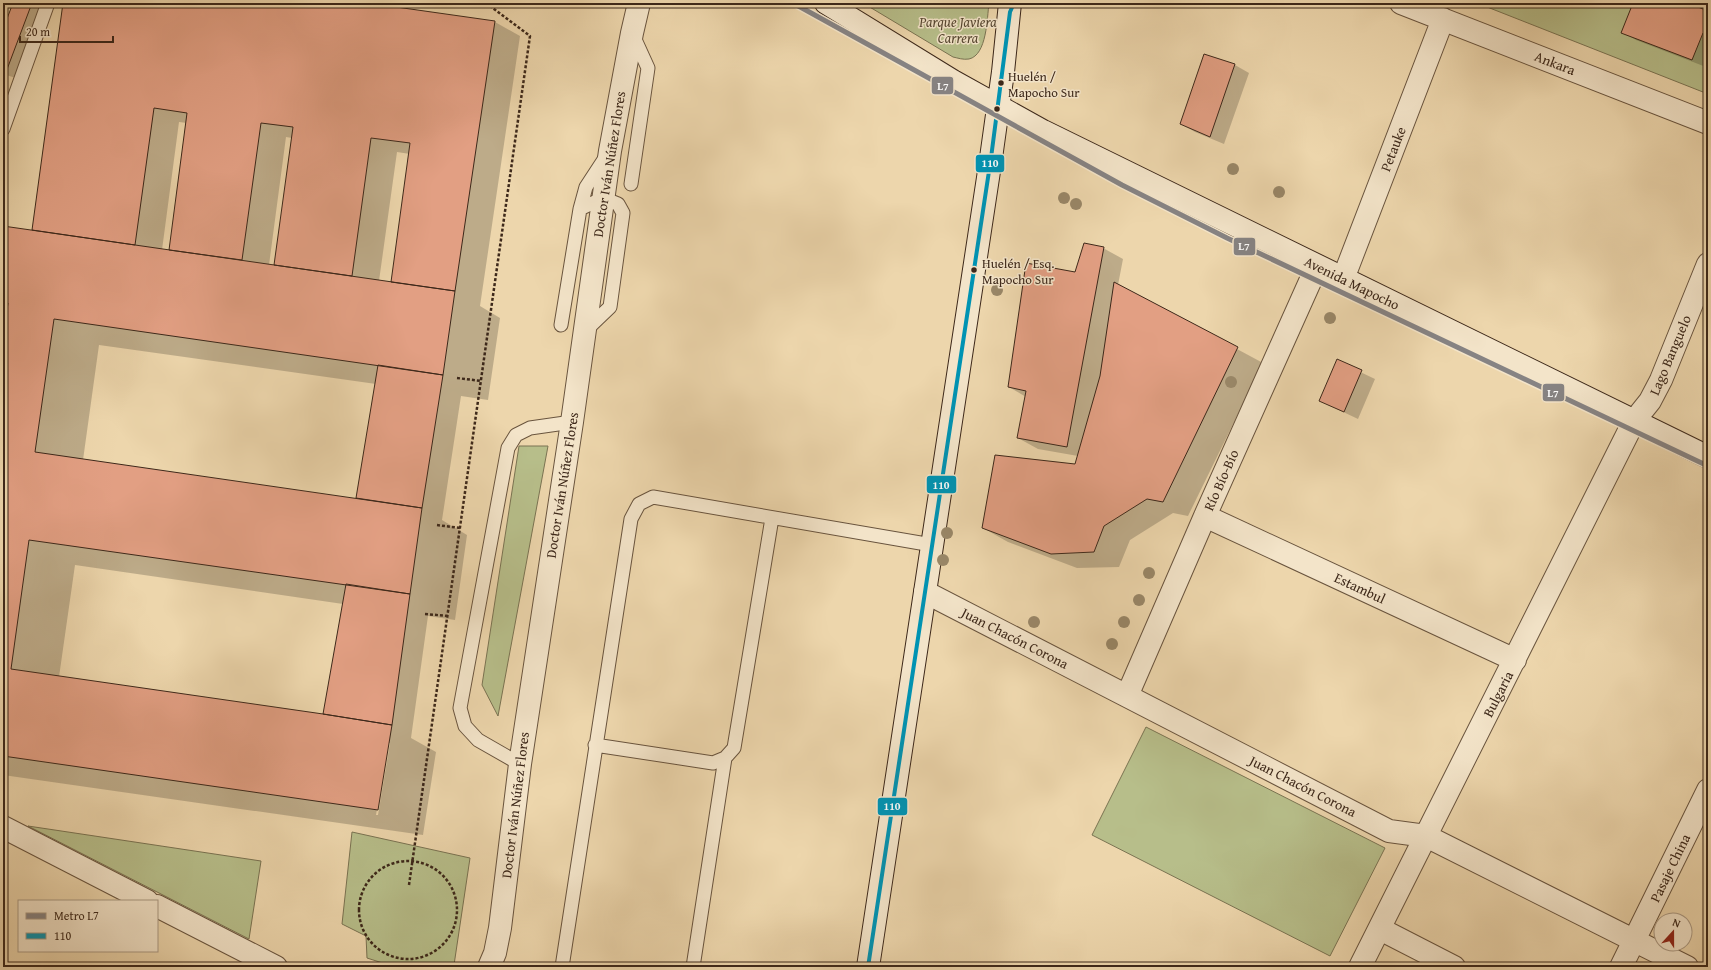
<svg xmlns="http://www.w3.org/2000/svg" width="1711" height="970" font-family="'Gentium Book Plus',serif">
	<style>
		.green { fill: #b7be8a; stroke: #7a7352 }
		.shadow { fill: #0003; fill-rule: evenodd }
		.building { fill: #e29f83; stroke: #3d281a }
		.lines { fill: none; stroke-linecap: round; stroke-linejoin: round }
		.service-casing { stroke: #69543e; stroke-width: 15 }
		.minor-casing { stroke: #69543e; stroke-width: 24 }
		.secondary-casing { stroke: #3d281a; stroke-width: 24 }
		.path { stroke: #3d281a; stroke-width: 2.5; stroke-dasharray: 3 2; stroke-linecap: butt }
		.service { stroke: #f3e4c9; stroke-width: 13 }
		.minor { stroke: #f3e4c9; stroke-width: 22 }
		.secondary { stroke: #f3e4c9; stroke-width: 22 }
		.bus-1-casing { stroke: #f3e4c9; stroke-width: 7 }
		.bus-1 { stroke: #0093b3; stroke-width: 4 }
		.metro-1-casing { stroke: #f3e4c9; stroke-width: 8 }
		.metro-1 { stroke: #868383; stroke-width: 5 }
		.tree { fill: #998768 }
		.bus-dot { fill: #3d281a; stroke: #f3e4c9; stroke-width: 1.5 }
		.labels { text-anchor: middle; stroke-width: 3; stroke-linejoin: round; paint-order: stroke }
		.bus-label { font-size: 13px; fill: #3d281a; stroke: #f3e4c9; text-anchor: start }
		.park-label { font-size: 14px; font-style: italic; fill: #554630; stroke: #f3e4c9 }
		.street-label { font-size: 14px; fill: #3d281a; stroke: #f3e4c9 }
		.line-badge { stroke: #f3e4c9; stroke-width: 1.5 }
		.badge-label { font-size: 11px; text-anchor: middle; font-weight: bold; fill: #fff }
	</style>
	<rect width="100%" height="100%" fill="#edd6ac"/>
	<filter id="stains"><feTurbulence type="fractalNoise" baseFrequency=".005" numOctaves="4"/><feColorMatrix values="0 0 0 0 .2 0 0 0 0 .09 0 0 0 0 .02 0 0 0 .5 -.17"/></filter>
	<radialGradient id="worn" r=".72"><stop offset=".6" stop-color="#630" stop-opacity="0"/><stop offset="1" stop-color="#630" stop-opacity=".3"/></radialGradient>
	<path class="green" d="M863 3H989C987 18 987 55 969 59 963 60 958 58 953 57Z
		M1477 3H1708V94Z
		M519 446H548L498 716 482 685Z
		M1146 727 1385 848 1330 956 1092 835Z
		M28 826 261 861 249 939Z
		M352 832 470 858 454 965 452 967H395L367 958 366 936 342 924Z"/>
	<path class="shadow" d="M14 3H48L19 79 3 74V32Z
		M64 3H361L495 22 520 36 480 306 500 318 488 400 461 396 442 520 467 535 455 620 428 616 411 738 436 752 423 835 3 775V346L8 313 3 310V227L33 231ZM179 122 187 123 174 251 162 250ZM286 137 292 138 275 266 269 265ZM397 152 410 154 392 283 379 281ZM99 345 376 384 357 497 361 500 83 460ZM75 565 343 604 324 715 59 677ZM388 743H390L378 815H376Z
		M1634 3H1685L1708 12V61L1706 67 1636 40 1623 32Z
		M1204 55 1235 65 1249 73 1224 144 1195 132 1181 124Z
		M1103 248 1123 259 1118 285 1263 363 1188 516 1173 513 1130 540 1119 567 1077 568 1008 542 983 528 1076 465 1078 456 1038 449 1018 438 1026 397 1009 387 1076 273Z
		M1337 361 1375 379 1358 419 1320 401Z"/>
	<path class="building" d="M13 3H32L6 72 3 71V29Z
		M63 3H368L495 21 455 291 391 282 410 143 371 138 352 276 274 265 293 127 261 123 242 260 169 250 187 113 154 108 135 245 32 230Z
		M1633 3H1688L1708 11V35L1703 33 1692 60 1621 33Z
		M1204 54 1235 64 1210 137 1180 124Z
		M3 226 455 291 443 375 54 319 35 452 422 508 410 594 29 540 11 669 323 714 392 725 378 810 3 756V339L8 303H3Z
		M1084 243 1104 247 1067 447 1017 438 1026 391 1008 387 1026 263 1075 272Z
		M1114 282 1238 347 1163 502 1147 499 1104 526 1094 552 1051 554 982 528 995 455 1075 464 1100 376Z
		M1337 359 1362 370 1344 412 1319 401Z
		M378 365 443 375 422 508 356 498Z
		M346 584 410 594 392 725 323 714Z"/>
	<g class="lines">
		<defs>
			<path id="service" d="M3 129 48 3
				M631 184 648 68 633 35
				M580 209 603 198 618 204 623 213 610 307 586 330
				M561 325 580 209 586 187 605 158
				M595 745 713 763 725 758 734 748 772 518
				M520 764 478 740 465 726 460 708 508 448 516 435 530 428 572 422
				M562 967 631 519 639 504 653 497 932 545
				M693 967 725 758"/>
			<path id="minor" d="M1401 3 1708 123
				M1343 279 1443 19
				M1205 516 1515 660
				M925 592 1389 831 1426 836 1687 967
				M1127 696 1205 516 1317 266
				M3 827 147 901
				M157 906 276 967
				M1380 929 1454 967
				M489 967 495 953 500 928 520 764 572 422 610 151 632 33 639 3
				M1360 967 1634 421 1650 401 1661 380 1708 264
				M1621 967 1708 790"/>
			<path id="secondary" d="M826 3 953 81 1043 131 1708 457
				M868 967 991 158 1003 72 1010 3"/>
		</defs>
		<use href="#service" class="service-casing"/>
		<use href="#minor" class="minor-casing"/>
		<use href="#secondary" class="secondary-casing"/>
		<path class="path" d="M457 378 481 381
			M437 525 460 528
			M425 614 448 616
			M359 910a49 49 0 1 1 98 0a49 49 0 1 1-98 0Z
			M409 885 530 36 486 3"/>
		<use href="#service" class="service"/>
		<use href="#minor" class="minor"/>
		<use href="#secondary" class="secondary"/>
		<defs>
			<path id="bus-1" d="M868 967 991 158 1010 12 1014 3"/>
		</defs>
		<use href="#bus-1" class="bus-1-casing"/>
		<use href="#bus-1" class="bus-1"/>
		<defs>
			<path id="metro-1" d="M793 3 1122 185 1227 238 1708 466"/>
		</defs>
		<use href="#metro-1" class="metro-1-casing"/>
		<use href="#metro-1" class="metro-1"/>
	</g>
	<g class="tree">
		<circle cx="1233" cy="169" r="6"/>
		<circle cx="1279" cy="192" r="6"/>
		<circle cx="1064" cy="198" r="6"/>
		<circle cx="1076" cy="204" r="6"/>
		<circle cx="997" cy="290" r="6"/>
		<circle cx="1330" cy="318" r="6"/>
		<circle cx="1231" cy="382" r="6"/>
		<circle cx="947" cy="533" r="6"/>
		<circle cx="943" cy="560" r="6"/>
		<circle cx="1149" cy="573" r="6"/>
		<circle cx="1139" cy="600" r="6"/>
		<circle cx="1034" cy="622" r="6"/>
		<circle cx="1124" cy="622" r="6"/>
		<circle cx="1112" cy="644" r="6"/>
	</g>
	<g class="bus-dot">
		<circle cx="1001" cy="83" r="3.5"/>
		<circle cx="997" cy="109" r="3.5"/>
		<circle cx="974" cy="270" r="3.5"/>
	</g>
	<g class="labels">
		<g class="bus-label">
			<text x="1008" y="81">Huelén /<tspan x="1008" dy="16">Mapocho Sur</tspan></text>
			<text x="982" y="268">Huelén / Esq.<tspan x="982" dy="16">Mapocho Sur</tspan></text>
		</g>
		<g class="park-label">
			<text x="958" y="27">Parque Javiera<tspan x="958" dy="16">Carrera</tspan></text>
		</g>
		<g class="street-label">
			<text transform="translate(1555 63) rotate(21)" y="5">Ankara</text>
			<text transform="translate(1393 149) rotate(-69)" y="5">Petauke</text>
			<text transform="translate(609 164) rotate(-81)" y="5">Doctor Iván Núñez Flores</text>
			<text transform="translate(1352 283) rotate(26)" y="5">Avenida Mapocho</text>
			<text transform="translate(1670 355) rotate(-67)" y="5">Lago Banguelo</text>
			<text transform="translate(1221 480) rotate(-66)" y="5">Río Bío-Bío</text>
			<text transform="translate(562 485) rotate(-81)" y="5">Doctor Iván Núñez Flores</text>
			<text transform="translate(1360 588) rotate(25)" y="5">Estambul</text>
			<text transform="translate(1015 638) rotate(27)" y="5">Juan Chacón Corona</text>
			<text transform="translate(1498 694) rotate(-63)" y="5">Bulgaria</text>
			<text transform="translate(1303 786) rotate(27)" y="5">Juan Chacón Corona</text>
			<text transform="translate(515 805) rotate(-83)" y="5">Doctor Iván Núñez Flores</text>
			<text transform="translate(1670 868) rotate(-64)" y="5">Pasaje China</text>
		</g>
	</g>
	<g class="line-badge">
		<rect x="931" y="76" width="23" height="19" rx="4" fill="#868383"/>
		<rect x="975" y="154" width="30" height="19" rx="4" fill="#0093b3"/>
		<rect x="1233" y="237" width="23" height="19" rx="4" fill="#868383"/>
		<rect x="1542" y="383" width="23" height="19" rx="4" fill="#868383"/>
		<rect x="926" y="475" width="31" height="19" rx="4" fill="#0093b3"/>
		<rect x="877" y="797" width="31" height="19" rx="4" fill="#0093b3"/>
	</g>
	<g class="badge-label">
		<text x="943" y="90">L7</text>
		<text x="990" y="167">110</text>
		<text x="1244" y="250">L7</text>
		<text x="1553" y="397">L7</text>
		<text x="941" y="489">110</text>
		<text x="892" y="810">110</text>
	</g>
	<rect width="1711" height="970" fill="none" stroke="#edd6ac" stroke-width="16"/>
	<rect x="4" y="4" width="1703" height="962" fill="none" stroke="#3d281a" stroke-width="2"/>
	<rect x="8" y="8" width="1695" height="954" fill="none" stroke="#3d281a"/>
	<rect x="18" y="900" width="140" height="52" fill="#f3e4c9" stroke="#aa9983"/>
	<rect x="26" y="913" width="20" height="6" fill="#868383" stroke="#aa9983"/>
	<text x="54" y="920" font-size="12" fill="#3d281a">Metro L7</text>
	<rect x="26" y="933" width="20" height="6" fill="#0093b3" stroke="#aa9983"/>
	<text x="54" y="940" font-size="12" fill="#3d281a">110</text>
	<g transform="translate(1673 932) rotate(21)"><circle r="19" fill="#f3e4c9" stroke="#aa9983"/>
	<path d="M0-3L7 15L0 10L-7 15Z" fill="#8f2418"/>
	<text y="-6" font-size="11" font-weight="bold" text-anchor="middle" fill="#3d281a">N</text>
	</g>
	<path d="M20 36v6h93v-6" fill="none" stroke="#3d281a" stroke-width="2"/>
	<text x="26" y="36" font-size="12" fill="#3d281a" stroke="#f3e4c9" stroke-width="3" paint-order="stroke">20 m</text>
	<rect width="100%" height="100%" filter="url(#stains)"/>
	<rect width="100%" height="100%" fill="url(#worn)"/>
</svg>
